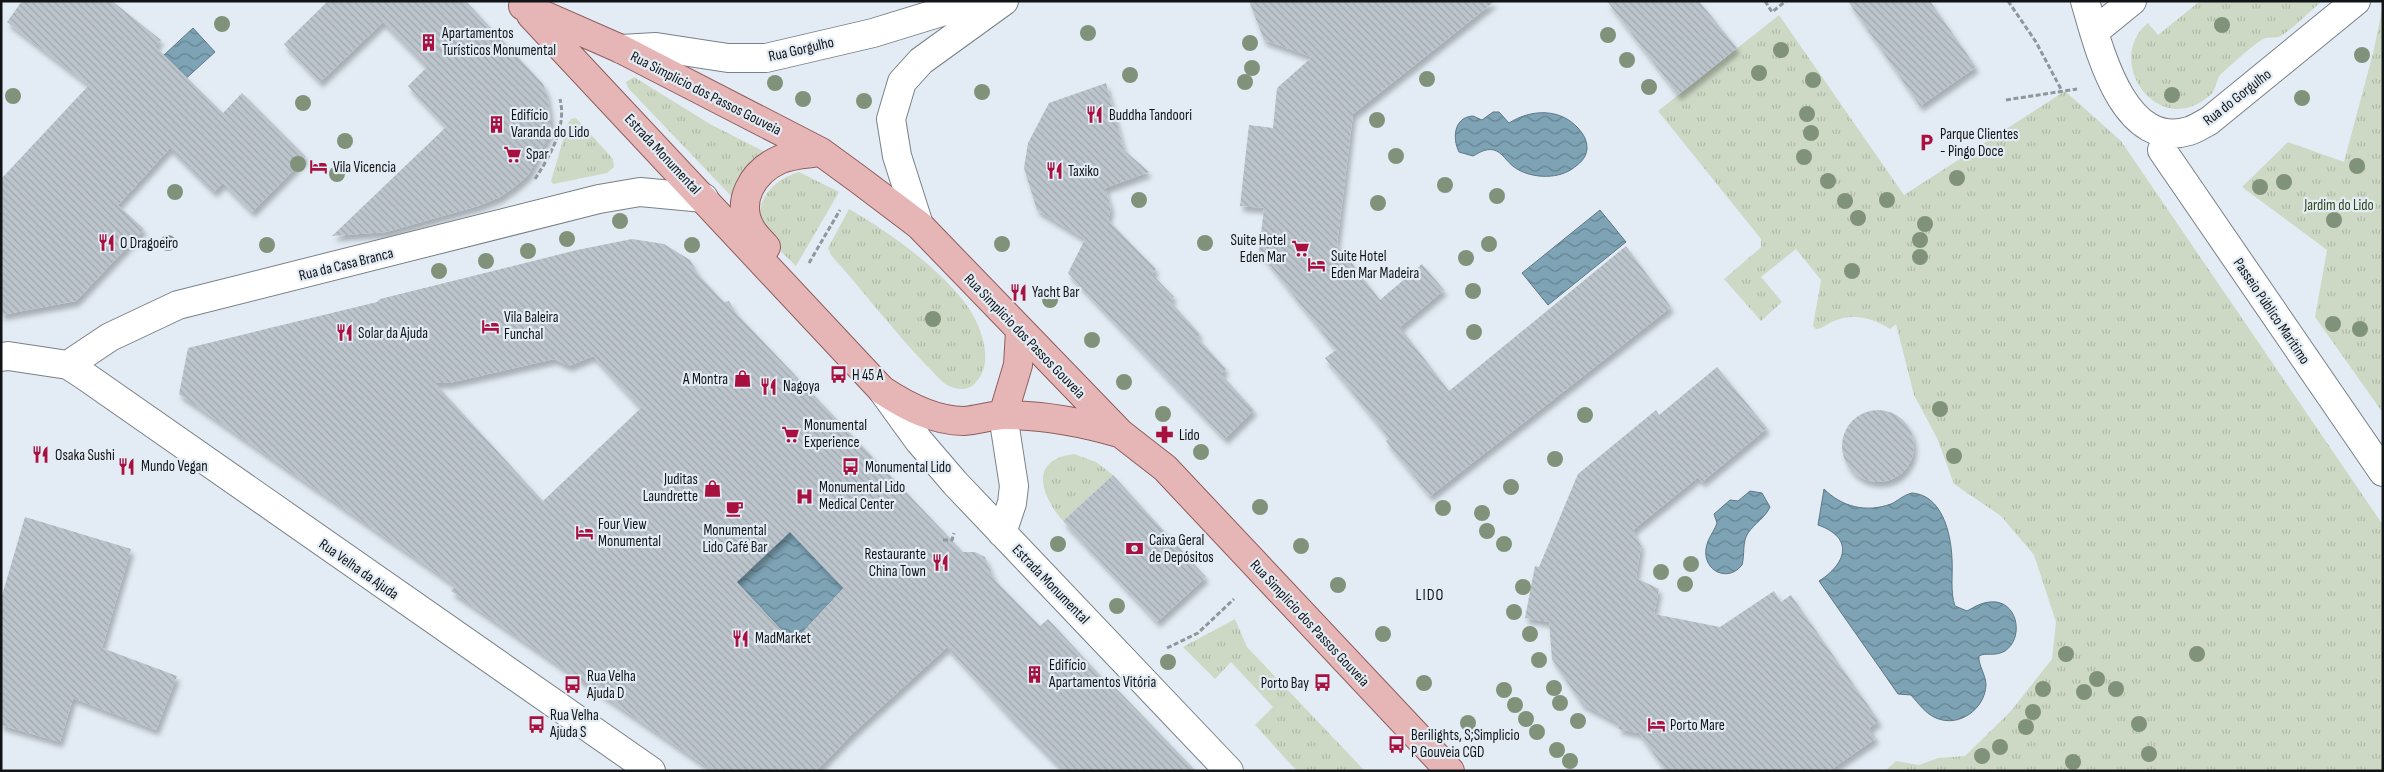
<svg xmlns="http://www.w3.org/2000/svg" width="2384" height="772" font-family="'Sofia Sans Condensed',sans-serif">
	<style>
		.grass { fill: url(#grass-tufts) }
		.water { fill: url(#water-waves); stroke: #5d7886 }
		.building { fill: url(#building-back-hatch); fill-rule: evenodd; filter: url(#shadow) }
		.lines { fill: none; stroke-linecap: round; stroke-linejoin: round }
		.minor-casing { stroke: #798088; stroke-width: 30 }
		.major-casing { stroke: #905d5e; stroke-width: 30 }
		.path { stroke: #8f969c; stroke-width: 3; stroke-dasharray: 5 2.5; stroke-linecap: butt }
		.minor { stroke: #fff; stroke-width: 28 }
		.major { stroke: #e5b6b5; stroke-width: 28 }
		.tree { fill: #81927b }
		.labels { text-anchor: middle; stroke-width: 4.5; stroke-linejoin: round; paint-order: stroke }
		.poi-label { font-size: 15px; fill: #111417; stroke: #e3ecf4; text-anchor: start }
		.street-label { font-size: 15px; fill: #111417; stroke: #e3ecf4 }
		.park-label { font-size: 15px; fill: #314818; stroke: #e3ecf4 }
		.neighbourhood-label { font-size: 16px; letter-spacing: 1px; fill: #111417; stroke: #e3ecf4 }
	</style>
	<defs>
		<pattern id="grass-tufts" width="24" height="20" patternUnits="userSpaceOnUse" patternTransform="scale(1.25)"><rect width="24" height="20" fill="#ced9c5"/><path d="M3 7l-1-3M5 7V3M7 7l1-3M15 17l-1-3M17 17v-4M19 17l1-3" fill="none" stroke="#b0b9a8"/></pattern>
		<pattern id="water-waves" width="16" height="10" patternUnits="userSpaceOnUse" patternTransform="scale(1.25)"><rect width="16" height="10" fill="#7da3b5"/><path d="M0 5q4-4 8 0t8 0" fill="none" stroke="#658492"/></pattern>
		<pattern id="building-back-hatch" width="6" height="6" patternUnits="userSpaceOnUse" patternTransform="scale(1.25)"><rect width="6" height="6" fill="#bcc4cc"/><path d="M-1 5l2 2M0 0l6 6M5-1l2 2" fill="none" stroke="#a1a8ae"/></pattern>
		<filter id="shadow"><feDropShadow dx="3" dy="5.5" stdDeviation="2.5" flood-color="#0004"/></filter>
	</defs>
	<rect width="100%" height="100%" fill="#e3ecf4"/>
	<path class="grass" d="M2200 1H2322C2309 12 2296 26 2281 36 2276 39 2269 36 2263 39 2249 48 2235 62 2222 73 2217 77 2217 84 2214 90 2210 98 2198 104 2190 107 2146 121 2108 56 2148 23L2158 35Z
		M2383 6V413L2315 317 2327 250 2242 187 2288 142 2344 162 2373 53Z
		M1779 15 1904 195 2065 91 2121 141 2383 525V771H1885L1896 761 1919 765 1938 758 1965 756 2011 711 2052 659 2056 622 2034 555 2001 516 1954 484 1937 438 1914 395 1896 324 1890 329C1873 318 1853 313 1834 321 1827 324 1822 329 1816 329L1813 326 1821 280 1796 249 1761 277 1782 302 1761 321 1724 279 1758 250 1761 247V239L1658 111Z
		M634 77 710 124 765 152 733 198 628 88 626 82Z
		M576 118 613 159 614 167 607 173 553 184 551 181 568 123 571 119Z
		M799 172 839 192 796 266C787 257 776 248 768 237 747 208 770 180 799 172Z
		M849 209C888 231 942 270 968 307 983 329 996 367 972 386 965 391 954 389 947 385 939 380 932 370 925 364 892 329 863 291 831 255L828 248Z
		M1074 454 1096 462 1113 475 1063 521C1042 497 1027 460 1074 454Z
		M1235 619 1247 647 1365 771H1297L1255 725 1273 707 1231 662 1215 679 1183 647Z"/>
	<path class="water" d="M193 28 215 52 170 93 148 70Z
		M1493 112H1499L1509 123C1531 109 1560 108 1578 128 1584 135 1587 140 1587 149 1586 159 1579 164 1572 169 1556 180 1529 178 1514 167 1507 162 1502 152 1494 150 1485 148 1479 153 1473 156L1459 152C1452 138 1454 117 1473 116L1482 120Z
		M1600 210 1626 242 1548 305 1522 273Z
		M1824 489C1842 507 1866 513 1891 504 1898 501 1903 495 1912 493 1942 495 1951 533 1952 559 1953 574 1950 592 1955 606L1967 611C1976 606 1984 601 1996 602 2019 605 2023 639 2005 651 1994 657 1986 652 1979 656 1978 665 1986 675 1986 685 1985 709 1959 728 1936 718 1926 714 1919 704 1911 695L1898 694 1819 581C1846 564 1855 538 1818 525Z
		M1750 491 1762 493 1770 507C1765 518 1755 523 1748 533 1742 542 1745 554 1742 565 1728 583 1703 571 1706 549 1707 539 1714 532 1717 523L1714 514 1730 500 1738 501Z
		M796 526 824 567 843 588 793 642 737 582Z"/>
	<path class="building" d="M22 1H112L161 40 155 46 223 113 242 93 306 157 252 212 223 183 214 192 170 148 118 205 144 229 76 301 1 315V179L89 85 7 22Z
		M328 1H466L543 84 547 94 551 121 549 135 529 174 517 185 500 197 478 206 386 232 332 236 446 127 408 86 427 67 383 22 320 82 284 44Z
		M1249 1H1495L1353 114 1337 244 1380 300 1422 264 1444 290 1400 327 1449 391 1626 246 1671 307 1430 496 1386 441 1389 438 1325 358 1336 350 1259 251 1264 208 1240 206 1249 125 1273 128 1277 88 1312 57 1264 40Z
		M1607 1H1699L1737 48 1678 95Z
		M1848 1H1930L1976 67 1920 106Z
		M1106 83 1124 150 1149 172 1105 188 1111 208 1108 220 1156 269 1152 274 1174 297 1170 301 1200 334 1197 337 1226 369 1221 374 1254 410 1225 439 1068 273 1085 239 1037 210 1024 168 1028 143 1049 103Z
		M632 239 664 244 690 260 698 274 724 302 729 301 736 313 963 552H975L985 557 994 579 1040 626 1048 619 1112 688 1114 686 1196 771H1064L1013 720 947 647 853 733 816 771H713L451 591 456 586 179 394 188 348 377 302 380 299 577 250ZM593 356 641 408 543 501 435 383H449L554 359 569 366ZM790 532 843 588 793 642 737 582Z
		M1717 367 1767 428 1702 482 1698 477 1633 530 1641 546 1636 578 1659 589 1654 614 1720 627 1774 591 1781 602 1791 595 1879 721 1869 728 1876 738 1829 771H1666L1639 733 1618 729 1620 724 1582 704 1552 659 1549 622 1525 618 1535 566 1539 567 1578 474 1656 410 1659 415Z
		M1842 446a36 36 0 1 1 72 0a36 36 0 1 1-72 0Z
		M1113 475 1206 577 1157 622 1063 521Z
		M25 517 131 549 102 648 177 676 156 730 73 698 60 742 1 725V599Z"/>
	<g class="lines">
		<defs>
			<path id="minor" d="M2085 1C2098 45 2122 151 2189 131 2196 129 2203 124 2209 121L2356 1
				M2094 32 2132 1
				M621 49 656 47 728 58H766L873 33 977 1
				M2162 150 2383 472
				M919 225 897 156 891 119 902 82 921 61 1004 1
				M1 357 8 356 68 365 85 376 651 771
				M68 365 110 337 178 305 599 199 640 192 704 198
				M882 390 919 441 955 483 1229 771
				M1002 533 1012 503 1014 486 1003 415"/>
			<path id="major" d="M523 6 621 49 821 152 858 179 919 225 1120 433 1165 468 1450 771
				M531 15 882 390C906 406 934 421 964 421 978 420 992 415 1005 415 1045 415 1081 422 1119 433
				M766 247C761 241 754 235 751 229 735 201 753 172 779 160 792 154 807 154 821 152
				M1003 415 1018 365 1020 331"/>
		</defs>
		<use href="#minor" class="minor-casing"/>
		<use href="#major" class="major-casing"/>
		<path class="path" d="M1765 1 1772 12 1786 1
			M2008 1 2036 42 2062 91
			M2006 100 2077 89
			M535 179C550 156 567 127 560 99
			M809 263 840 210
			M943 540H952L954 533
			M1167 648 1198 633 1234 599"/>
		<use href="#minor" class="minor"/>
		<use href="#major" class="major"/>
	</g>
	<g class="tree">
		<circle cx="222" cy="24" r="8"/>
		<circle cx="2222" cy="25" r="8"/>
		<circle cx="1088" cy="33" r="8"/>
		<circle cx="1608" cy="35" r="8"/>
		<circle cx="1250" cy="43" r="8"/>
		<circle cx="1781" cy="50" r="8"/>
		<circle cx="2362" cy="55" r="8"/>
		<circle cx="1627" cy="60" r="8"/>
		<circle cx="1252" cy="68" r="8"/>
		<circle cx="1759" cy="73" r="8"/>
		<circle cx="1130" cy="75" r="8"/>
		<circle cx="1427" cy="79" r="8"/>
		<circle cx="1813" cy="80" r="8"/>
		<circle cx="1245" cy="82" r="8"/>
		<circle cx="775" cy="83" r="8"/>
		<circle cx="1649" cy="87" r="8"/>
		<circle cx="982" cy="92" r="8"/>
		<circle cx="2172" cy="95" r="8"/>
		<circle cx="13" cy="96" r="8"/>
		<circle cx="2302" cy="98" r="8"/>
		<circle cx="803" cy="99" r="8"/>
		<circle cx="864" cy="101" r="8"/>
		<circle cx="303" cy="103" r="8"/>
		<circle cx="1807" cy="114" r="8"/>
		<circle cx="1377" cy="120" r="8"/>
		<circle cx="1811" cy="133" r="8"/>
		<circle cx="345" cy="141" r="8"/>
		<circle cx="1396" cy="156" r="8"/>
		<circle cx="1804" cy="157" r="8"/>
		<circle cx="298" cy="164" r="8"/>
		<circle cx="2357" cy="166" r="8"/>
		<circle cx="337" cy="174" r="8"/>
		<circle cx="1957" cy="178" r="8"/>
		<circle cx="1828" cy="181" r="8"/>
		<circle cx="2284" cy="182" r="8"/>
		<circle cx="1445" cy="185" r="8"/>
		<circle cx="2260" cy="187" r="8"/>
		<circle cx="175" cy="192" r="8"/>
		<circle cx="1497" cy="196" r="8"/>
		<circle cx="1139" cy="200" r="8"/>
		<circle cx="1887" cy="200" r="8"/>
		<circle cx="1845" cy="201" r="8"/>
		<circle cx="1378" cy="203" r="8"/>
		<circle cx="1858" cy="218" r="8"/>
		<circle cx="2334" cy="220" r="8"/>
		<circle cx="620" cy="221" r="8"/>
		<circle cx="1925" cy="224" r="8"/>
		<circle cx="567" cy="239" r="8"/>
		<circle cx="1920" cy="240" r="8"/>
		<circle cx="168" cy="243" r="8"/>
		<circle cx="1205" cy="243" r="8"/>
		<circle cx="1002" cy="244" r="8"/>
		<circle cx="1489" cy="244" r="8"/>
		<circle cx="267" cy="245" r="8"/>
		<circle cx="692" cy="245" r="8"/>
		<circle cx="528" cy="251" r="8"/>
		<circle cx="1920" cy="257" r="8"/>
		<circle cx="1466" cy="258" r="8"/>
		<circle cx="486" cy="261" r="8"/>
		<circle cx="439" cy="271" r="8"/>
		<circle cx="1852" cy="271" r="8"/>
		<circle cx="1473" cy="291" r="8"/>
		<circle cx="1050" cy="300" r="8"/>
		<circle cx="933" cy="319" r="8"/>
		<circle cx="2333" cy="324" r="8"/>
		<circle cx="2360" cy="329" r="8"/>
		<circle cx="1474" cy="332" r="8"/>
		<circle cx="1092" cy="340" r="8"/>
		<circle cx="1124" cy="382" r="8"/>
		<circle cx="1940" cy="409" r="8"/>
		<circle cx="1163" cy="414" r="8"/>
		<circle cx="1585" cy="415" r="8"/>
		<circle cx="1201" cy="452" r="8"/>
		<circle cx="1954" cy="456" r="8"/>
		<circle cx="1555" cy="459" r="8"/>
		<circle cx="1511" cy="487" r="8"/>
		<circle cx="1260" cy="507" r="8"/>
		<circle cx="1443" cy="508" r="8"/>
		<circle cx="1482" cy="513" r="8"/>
		<circle cx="1487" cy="531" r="8"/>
		<circle cx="1058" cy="544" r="8"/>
		<circle cx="1504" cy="544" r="8"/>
		<circle cx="1301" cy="546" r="8"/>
		<circle cx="1691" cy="564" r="8"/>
		<circle cx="1661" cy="572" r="8"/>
		<circle cx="1685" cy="584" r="8"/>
		<circle cx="1338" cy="585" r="8"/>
		<circle cx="1523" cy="587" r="8"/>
		<circle cx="1117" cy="606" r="8"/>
		<circle cx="1514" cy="612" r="8"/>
		<circle cx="1383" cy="634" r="8"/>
		<circle cx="1530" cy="634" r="8"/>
		<circle cx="2066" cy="654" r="8"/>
		<circle cx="2197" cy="654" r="8"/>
		<circle cx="1539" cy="660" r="8"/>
		<circle cx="1168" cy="662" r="8"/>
		<circle cx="2097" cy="679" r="8"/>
		<circle cx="1424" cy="683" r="8"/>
		<circle cx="1554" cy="688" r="8"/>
		<circle cx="2043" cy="689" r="8"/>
		<circle cx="2116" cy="689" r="8"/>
		<circle cx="1504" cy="690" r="8"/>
		<circle cx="2084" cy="692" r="8"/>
		<circle cx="1560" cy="703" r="8"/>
		<circle cx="1515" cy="705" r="8"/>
		<circle cx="2033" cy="712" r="8"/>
		<circle cx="1526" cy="719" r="8"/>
		<circle cx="1578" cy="721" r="8"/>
		<circle cx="1468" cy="723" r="8"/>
		<circle cx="2139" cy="724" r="8"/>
		<circle cx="2026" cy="727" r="8"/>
		<circle cx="1537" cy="732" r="8"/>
		<circle cx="2000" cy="747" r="8"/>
		<circle cx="1557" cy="750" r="8"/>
		<circle cx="2149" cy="754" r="8"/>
		<circle cx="1982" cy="756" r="8"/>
		<circle cx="1570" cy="761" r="8"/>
		<circle cx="2073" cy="762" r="8"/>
	</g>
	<defs>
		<symbol id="building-bare" viewBox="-9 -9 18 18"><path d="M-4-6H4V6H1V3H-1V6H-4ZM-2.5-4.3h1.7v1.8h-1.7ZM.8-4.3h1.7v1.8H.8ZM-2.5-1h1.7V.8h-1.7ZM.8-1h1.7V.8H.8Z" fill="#a8103f" stroke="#e3ecf4" stroke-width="2.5" paint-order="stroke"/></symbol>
		<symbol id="restaurant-bare" viewBox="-9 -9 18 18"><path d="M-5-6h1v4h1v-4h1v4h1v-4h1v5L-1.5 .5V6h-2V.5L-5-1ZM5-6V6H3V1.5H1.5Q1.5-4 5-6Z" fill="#a8103f" stroke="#e3ecf4" stroke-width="2.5" paint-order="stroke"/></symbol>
		<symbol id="parking-bare" viewBox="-9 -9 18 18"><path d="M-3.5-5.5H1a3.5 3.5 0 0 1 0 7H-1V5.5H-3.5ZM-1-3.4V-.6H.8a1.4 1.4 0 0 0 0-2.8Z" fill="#a8103f" stroke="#e3ecf4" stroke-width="2.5" paint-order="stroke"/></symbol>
		<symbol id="supermarket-bare" viewBox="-9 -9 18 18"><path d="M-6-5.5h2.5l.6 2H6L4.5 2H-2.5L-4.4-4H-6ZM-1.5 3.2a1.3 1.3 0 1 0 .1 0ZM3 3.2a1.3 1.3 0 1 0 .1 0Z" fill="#a8103f" stroke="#e3ecf4" stroke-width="2.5" paint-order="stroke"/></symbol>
		<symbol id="hotel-bare" viewBox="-9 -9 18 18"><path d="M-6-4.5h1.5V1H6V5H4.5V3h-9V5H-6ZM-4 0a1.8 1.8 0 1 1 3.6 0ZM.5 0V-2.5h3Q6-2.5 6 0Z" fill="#a8103f" stroke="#e3ecf4" stroke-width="2.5" paint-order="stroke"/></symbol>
		<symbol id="bus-bare" viewBox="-9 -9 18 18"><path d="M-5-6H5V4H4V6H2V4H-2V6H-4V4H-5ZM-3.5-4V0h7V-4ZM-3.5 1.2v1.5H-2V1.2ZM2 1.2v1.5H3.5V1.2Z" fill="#a8103f" stroke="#e3ecf4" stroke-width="2.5" paint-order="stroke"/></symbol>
		<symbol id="shop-bare" viewBox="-9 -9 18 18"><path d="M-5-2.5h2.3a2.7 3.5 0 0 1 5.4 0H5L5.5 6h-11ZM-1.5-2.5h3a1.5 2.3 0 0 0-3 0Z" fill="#a8103f" stroke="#e3ecf4" stroke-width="2.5" paint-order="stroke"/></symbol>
		<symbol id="pharmacy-bare" viewBox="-9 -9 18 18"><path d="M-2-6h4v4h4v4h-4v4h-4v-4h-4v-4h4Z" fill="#a8103f" stroke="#e3ecf4" stroke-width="2.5" paint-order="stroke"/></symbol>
		<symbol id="hospital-bare" viewBox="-9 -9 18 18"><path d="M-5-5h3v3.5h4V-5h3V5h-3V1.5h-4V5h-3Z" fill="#a8103f" stroke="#e3ecf4" stroke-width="2.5" paint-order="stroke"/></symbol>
		<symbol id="cafe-bare" viewBox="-9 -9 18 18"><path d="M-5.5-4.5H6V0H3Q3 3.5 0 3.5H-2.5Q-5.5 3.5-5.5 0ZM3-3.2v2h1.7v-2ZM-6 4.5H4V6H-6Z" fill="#a8103f" stroke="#e3ecf4" stroke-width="2.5" paint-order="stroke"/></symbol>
		<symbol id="bank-bare" viewBox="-9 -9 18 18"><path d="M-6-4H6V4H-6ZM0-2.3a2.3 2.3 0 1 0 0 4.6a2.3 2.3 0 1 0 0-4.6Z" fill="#a8103f" stroke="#e3ecf4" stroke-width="2.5" paint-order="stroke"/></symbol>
	</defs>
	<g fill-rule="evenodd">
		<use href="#building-bare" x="416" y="30" width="25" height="25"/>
		<use href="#restaurant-bare" x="1082" y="102" width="25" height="25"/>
		<use href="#building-bare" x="484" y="112" width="25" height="25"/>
		<use href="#parking-bare" x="1914" y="130" width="25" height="25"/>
		<use href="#supermarket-bare" x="500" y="142" width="25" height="25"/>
		<use href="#hotel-bare" x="306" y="154" width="25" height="25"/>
		<use href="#restaurant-bare" x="1042" y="158" width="25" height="25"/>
		<use href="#restaurant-bare" x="94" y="230" width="25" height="25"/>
		<use href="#supermarket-bare" x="1288" y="236" width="25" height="25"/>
		<use href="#hotel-bare" x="1304" y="252" width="25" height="25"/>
		<use href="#restaurant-bare" x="1006" y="280" width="25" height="25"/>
		<use href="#hotel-bare" x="478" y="314" width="25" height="25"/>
		<use href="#restaurant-bare" x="332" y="320" width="25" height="25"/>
		<use href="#bus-bare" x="826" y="362" width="25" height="25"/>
		<use href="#shop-bare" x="730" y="366" width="25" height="25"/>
		<use href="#restaurant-bare" x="756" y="374" width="25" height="25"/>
		<use href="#supermarket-bare" x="778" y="422" width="25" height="25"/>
		<use href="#pharmacy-bare" x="1152" y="422" width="25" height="25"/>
		<use href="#restaurant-bare" x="28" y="442" width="25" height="25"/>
		<use href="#restaurant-bare" x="114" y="454" width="25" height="25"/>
		<use href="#bus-bare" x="838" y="454" width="25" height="25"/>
		<use href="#shop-bare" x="700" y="476" width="25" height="25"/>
		<use href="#hospital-bare" x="792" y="484" width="25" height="25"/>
		<use href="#cafe-bare" x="722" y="496" width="25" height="25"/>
		<use href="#hotel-bare" x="572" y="520" width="25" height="25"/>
		<use href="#bank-bare" x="1122" y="536" width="25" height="25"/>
		<use href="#restaurant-bare" x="928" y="550" width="25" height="25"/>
		<use href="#restaurant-bare" x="728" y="626" width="25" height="25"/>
		<use href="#building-bare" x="1022" y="662" width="25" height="25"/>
		<use href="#bus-bare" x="1310" y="670" width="25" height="25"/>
		<use href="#bus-bare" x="560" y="672" width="25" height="25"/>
		<use href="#bus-bare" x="524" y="712" width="25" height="25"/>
		<use href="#hotel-bare" x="1644" y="712" width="25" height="25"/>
		<use href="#bus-bare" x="1384" y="732" width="25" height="25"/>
	</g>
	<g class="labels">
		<g class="poi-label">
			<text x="442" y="38">Apartamentos<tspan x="442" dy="17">Turísticos Monumental</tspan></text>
			<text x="511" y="120">Edifício<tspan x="511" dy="17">Varanda do Lido</tspan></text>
			<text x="1109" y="120">Buddha Tandoori</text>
			<text x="1940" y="139">Parque Clientes<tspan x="1940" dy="17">- Pingo Doce</tspan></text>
			<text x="526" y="159">Spar</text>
			<text x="333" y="172">Vila Vicencia</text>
			<text x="1068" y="176">Taxiko</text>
			<text x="1286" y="245" text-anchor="end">Suite Hotel<tspan x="1286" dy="17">Eden Mar</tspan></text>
			<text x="120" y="248">O Dragoeiro</text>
			<text x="1331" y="261">Suite Hotel<tspan x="1331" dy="17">Eden Mar Madeira</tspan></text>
			<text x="1032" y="297">Yacht Bar</text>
			<text x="504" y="322">Vila Baleira<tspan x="504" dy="17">Funchal</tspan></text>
			<text x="358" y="338">Solar da Ajuda</text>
			<text x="852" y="380">H 45 A</text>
			<text x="728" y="384" text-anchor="end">A Montra</text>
			<text x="783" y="391">Nagoya</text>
			<text x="804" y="430">Monumental<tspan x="804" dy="17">Experience</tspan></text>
			<text x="1179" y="440">Lido</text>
			<text x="55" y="460">Osaka Sushi</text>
			<text x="141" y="471">Mundo Vegan</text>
			<text x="865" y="472">Monumental Lido</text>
			<text x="698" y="484" text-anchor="end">Juditas<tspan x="698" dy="17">Laundrette</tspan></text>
			<text x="819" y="492">Monumental Lido<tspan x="819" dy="17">Medical Center</tspan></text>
			<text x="598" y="529">Four View<tspan x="598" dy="17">Monumental</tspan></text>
			<text x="735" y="535" text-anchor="middle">Monumental<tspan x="735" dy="17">Lido Café Bar</tspan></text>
			<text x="1149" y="545">Caixa Geral<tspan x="1149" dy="17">de Depósitos</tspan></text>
			<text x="926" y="559" text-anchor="end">Restaurante<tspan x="926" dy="17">China Town</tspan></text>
			<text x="755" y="643">MadMarket</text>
			<text x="1049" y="670">Edifício<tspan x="1049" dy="17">Apartamentos Vitória</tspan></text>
			<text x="587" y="681">Rua Velha<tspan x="587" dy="17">Ajuda D</tspan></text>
			<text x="1309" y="688" text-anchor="end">Porto Bay</text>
			<text x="550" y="720">Rua Velha<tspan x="550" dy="17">Ajuda S</tspan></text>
			<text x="1670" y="730">Porto Mare</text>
			<text x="1411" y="740">Berilights, S;Simplicio<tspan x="1411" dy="17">P Gouveia CGD</tspan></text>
		</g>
		<g class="street-label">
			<text transform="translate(801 49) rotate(-13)" y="5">Rua Gorgulho</text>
			<text transform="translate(706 93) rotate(27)" y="5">Rua Simplicio dos Passos Gouveia</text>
			<text transform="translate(2237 97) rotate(-38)" y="5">Rua do Gorgulho</text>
			<text transform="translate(663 154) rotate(47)" y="5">Estrada Monumental</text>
			<text transform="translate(346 264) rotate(-14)" y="5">Rua da Casa Branca</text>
			<text transform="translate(2272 311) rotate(56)" y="5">Passeio Público Marítimo</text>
			<text transform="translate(1025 336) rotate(46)" y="5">Rua Simplicio dos Passos Gouveia</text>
			<text transform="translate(359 569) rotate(35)" y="5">Rua Velha da Ajuda</text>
			<text transform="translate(1051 584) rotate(46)" y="5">Estrada Monumental</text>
			<text transform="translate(1310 623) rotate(47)" y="5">Rua Simplicio dos Passos Gouveia</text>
		</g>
		<g class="park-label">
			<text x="2339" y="210">Jardim do Lido</text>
		</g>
		<g class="neighbourhood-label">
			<text x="1430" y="600">LIDO</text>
		</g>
	</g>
	<rect width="2384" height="772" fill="none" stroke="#111417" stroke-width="5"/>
</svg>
